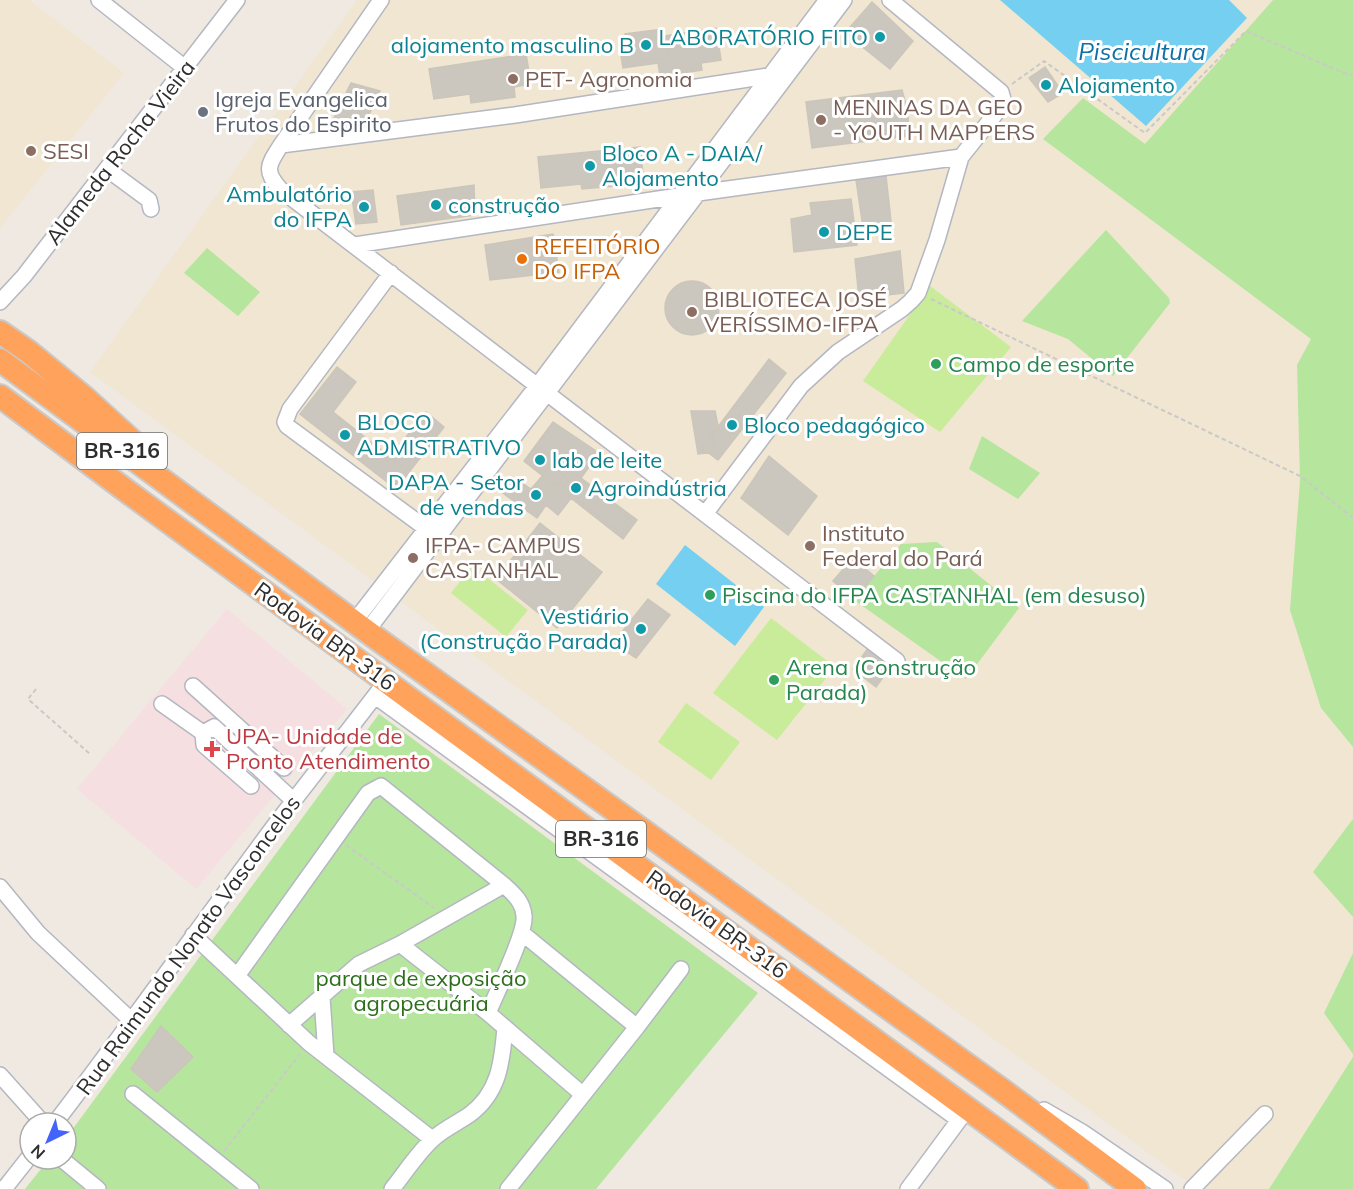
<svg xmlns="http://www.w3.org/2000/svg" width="1353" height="1189" font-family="Mulish,sans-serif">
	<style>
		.education { fill: #f0e6d1 }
		.medical { fill: #f5dfe0 }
		.green { fill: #b6e59e }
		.pitch { fill: #c9ec9a }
		.water { fill: #75cff0 }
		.building { fill: #cbc7bf; stroke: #cbc5ba; stroke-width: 1.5 }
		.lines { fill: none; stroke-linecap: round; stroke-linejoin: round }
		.minor-casing { stroke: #b4b7c1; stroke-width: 18 }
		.highway-casing { stroke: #c9c9c9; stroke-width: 26 }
		.path { stroke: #c9c9c9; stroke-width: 2; stroke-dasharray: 4.5 3; stroke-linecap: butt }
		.minor { stroke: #fff; stroke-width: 15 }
		.highway { stroke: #ffa35c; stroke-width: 22 }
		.culture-dot { fill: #0f9aa8; stroke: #fff; stroke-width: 2 }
		.education-dot { fill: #8d6e63; stroke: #fff; stroke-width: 2 }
		.worship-dot { fill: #6b7280; stroke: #fff; stroke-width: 2 }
		.food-dot { fill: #e8710a; stroke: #fff; stroke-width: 2 }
		.leisure-dot { fill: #2e9e5b; stroke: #fff; stroke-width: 2 }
		.health-dot { fill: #e0444e; stroke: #fff; stroke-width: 2 }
		.labels { text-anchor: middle; stroke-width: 6; stroke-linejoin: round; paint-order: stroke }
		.shield { fill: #fff; stroke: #6d6d6d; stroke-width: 1.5 }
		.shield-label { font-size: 21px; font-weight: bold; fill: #2e2e2e }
		.culture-label { font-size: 22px; fill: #0d838f; stroke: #fff; text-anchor: start }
		.education-label { font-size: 22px; fill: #785e54; stroke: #fff; text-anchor: start }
		.worship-label { font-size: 22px; fill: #5b616d; stroke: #fff; text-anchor: start }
		.street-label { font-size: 22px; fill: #2e2e2e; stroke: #fff }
		.food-label { font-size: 22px; fill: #c56008; stroke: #fff; text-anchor: start }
		.leisure-label { font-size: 22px; fill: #27864d; stroke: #fff; text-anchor: start }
		.health-label { font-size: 22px; fill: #be3a42; stroke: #fff; text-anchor: start }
		.park-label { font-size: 22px; fill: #2c6e1b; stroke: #fff }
		.water-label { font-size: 24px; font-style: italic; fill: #0d6fa3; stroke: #fff }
	</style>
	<rect width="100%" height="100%" fill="#efe9e1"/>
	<path class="education" d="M0 0H29L124 73 0 228Z
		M357 0H1292L1353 261 1297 365 1300 481 1321 708 1353 747V819L1313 872 1353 917V953L1324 1013 1353 1054V1057L1269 1189H1197L90 372Z"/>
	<path class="medical" d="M227 609 347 709 196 889 77 789Z"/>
	<path class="green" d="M1273 0H1353V747L1321 708 1290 610 1300 481 1297 365 1311 339 1043 139 1083 98 1145 144Z
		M1106 230 1169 298 1170 303 1113 376 1068 339 1022 321Z
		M207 248 260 292 238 316 184 273Z
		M982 436 1040 473 1018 499 969 469Z
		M937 542 1019 608 966 679 854 600 901 544Z
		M379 714 758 993 596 1189H25L49 1159H66V1138Z
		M1353 819V917L1313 872Z
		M1353 953V1054L1324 1013Z
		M1353 1057V1189H1269Z"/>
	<path class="pitch" d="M930 286 1011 347 940 432 863 381Z
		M472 566 528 610 506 637 451 593Z
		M771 618 835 667 777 740 713 693Z
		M686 703 740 742 711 780 658 742Z"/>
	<path class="water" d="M1000 0H1229L1247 18 1146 126Z
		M685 545 764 607 735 646 656 584Z"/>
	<path class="building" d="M872 2 913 41 890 69 845 33Z
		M716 28 721 60 701 63 702 70 660 76 658 63 623 68 619 43Z
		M663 29 668 57 628 63 625 34Z
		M526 54 531 84 514 87 515 97 471 103 470 94 434 99 429 69Z
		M1045 67 1063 93 1048 102 1029 78Z
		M351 83 380 91 367 119 333 120Z
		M902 90 908 112 909 136 812 148 806 102Z
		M640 147 643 174 624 176 625 185 582 189 581 184 541 188 538 157Z
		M886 176 893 239 880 241V234L872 233 870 226 863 227 856 180Z
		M474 185 475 215 401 225 397 196Z
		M373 190 377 222 356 224 351 192Z
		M851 199 857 245 794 252 791 219 812 215 810 203Z
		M553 234 559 272 490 280 485 245Z
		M900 251 904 293 859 298 855 259Z
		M665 308a27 27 0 1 1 54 0a27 27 0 1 1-54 0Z
		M769 359 786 373 718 460 702 448Z
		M337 367 356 382 333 412 390 457 426 412 444 427 396 489 300 414Z
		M337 367 356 382 333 412 409 472 396 489 300 414Z
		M691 411H715L719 430 712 431 715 452 698 454Z
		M426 412 444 427 409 472 390 457Z
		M553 422 599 453 581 478 637 520 623 539 524 461Z
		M547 432 564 445 554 459 537 445Z
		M537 445 554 459 543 475 526 461Z
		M564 445 579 455 572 466 557 455Z
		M557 455 572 466 565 476 550 465Z
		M769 456 817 496 788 535 741 498Z
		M550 465 565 476 558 486 543 475Z
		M573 472 632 521 622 535 563 487Z
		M543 475 571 498 558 515 546 505 537 518 500 491 513 477 531 489Z
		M540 523 602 572 557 628 496 579Z
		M853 558 874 576 854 600 833 581Z
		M648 599 670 615 636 658 613 643Z
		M871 644 895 661 876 687 853 669Z
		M161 1026 193 1057 157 1092 131 1069Z"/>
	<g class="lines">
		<defs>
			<path id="minor" d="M99 0 185 68
				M787 73 515 115 281 145C269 164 263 170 280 189L897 661
				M281 145 381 0
				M107 169 149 200 151 209
				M355 245 698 193 961 157
				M391 273 290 409 285 422 287 426 435 535
				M0 302 24 276 237 0
				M705 514 801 386 838 352 902 309 911 301 918 293 937 240 961 157 1004 103 1001 92 890 0
				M354 622 537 386 827 0
				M367 631 844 0
				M193 686 284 768
				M375 696 959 1120
				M162 704 203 733
				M251 786 204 745 203 733 214 727 294 801
				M0 887 38 933 133 1022
				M522 933 637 1027
				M193 935 309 1043 432 1139
				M400 944 504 885
				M237 976 368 793 381 786 504 885C514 894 523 902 524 916 526 933 496 994 488 1013L582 1094
				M322 997 326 1056
				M289 1025 359 964 400 944 488 1013
				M0 1075 43 1123
				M133 1094 251 1189
				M1044 1110 1082 1132 1165 1189
				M55 1123C130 1025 201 924 275 825 310 779 346 734 381 688
				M64 1161 98 1189
				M4 1189 30 1156
				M392 1189C405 1173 418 1152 434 1138 444 1129 457 1123 469 1115 499 1093 502 1063 505 1028
				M508 1189 637 1027 681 969
				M908 1189 965 1112
				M1192 1189 1265 1114"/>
			<path id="highway" d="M0 332 29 352 85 398 141 449
				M0 360 372 635 1002 1090 1135 1189
				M0 396 124 489 1077 1189"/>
		</defs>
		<use href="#minor" class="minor-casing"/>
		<use href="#highway" class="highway-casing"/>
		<path class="path" d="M1012 84 1044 61 1145 133 1246 31 1344 73 1353 75
			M931 299 1300 476 1353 518
			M36 689 28 699 90 754
			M346 845 434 908
			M224 1151 300 1054"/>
		<use href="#minor" class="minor"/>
		<use href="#highway" class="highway"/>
	</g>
	<g class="culture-dot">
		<circle cx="880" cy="37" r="6"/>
		<circle cx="646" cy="45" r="6"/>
		<circle cx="1046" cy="85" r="6"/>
		<circle cx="590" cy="166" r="6"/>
		<circle cx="436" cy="205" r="6"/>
		<circle cx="364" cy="207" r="6"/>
		<circle cx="824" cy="232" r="6"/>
		<circle cx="732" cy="425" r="6"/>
		<circle cx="345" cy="435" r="6"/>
		<circle cx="540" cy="460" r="6"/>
		<circle cx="576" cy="488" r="6"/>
		<circle cx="536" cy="495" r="6"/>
		<circle cx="641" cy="629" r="6"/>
	</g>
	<g class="education-dot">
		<circle cx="513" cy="79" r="6"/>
		<circle cx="821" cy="120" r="6"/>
		<circle cx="31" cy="151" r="6"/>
		<circle cx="692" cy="312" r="6"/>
		<circle cx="810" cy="546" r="6"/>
		<circle cx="413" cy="558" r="6"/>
	</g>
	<circle class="worship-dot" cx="203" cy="112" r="6"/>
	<circle class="food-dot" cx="522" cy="259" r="6"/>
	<g class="leisure-dot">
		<circle cx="936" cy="364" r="6"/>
		<circle cx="710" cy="595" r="6"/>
		<circle cx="774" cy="680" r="6"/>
	</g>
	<path class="health-dot" d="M209 740h6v6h6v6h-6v6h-6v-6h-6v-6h6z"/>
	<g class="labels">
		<g class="shield">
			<rect x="77" y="433" width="90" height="36" rx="4.5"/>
			<rect x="556" y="821" width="90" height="36" rx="4.5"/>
		</g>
		<g class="shield-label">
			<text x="122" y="458">BR-316</text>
			<text x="601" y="846">BR-316</text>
		</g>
		<g class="culture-label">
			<text x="868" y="45" text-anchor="end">LABORATÓRIO FITO</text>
			<text x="634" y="53" text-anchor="end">alojamento masculino B</text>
			<text x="1058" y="93">Alojamento</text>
			<text x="602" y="161">Bloco A - DAIA/<tspan x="602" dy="25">Alojamento</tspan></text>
			<text x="352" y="202" text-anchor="end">Ambulatório<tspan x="352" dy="25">do IFPA</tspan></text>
			<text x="448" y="213">construção</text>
			<text x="836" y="240">DEPE</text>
			<text x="357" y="430">BLOCO<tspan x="357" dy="25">ADMISTRATIVO</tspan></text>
			<text x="744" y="433">Bloco pedagógico</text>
			<text x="552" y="468">lab de leite</text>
			<text x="524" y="490" text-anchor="end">DAPA - Setor<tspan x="524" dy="25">de vendas</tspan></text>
			<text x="588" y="496">Agroindústria</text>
			<text x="629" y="624" text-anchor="end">Vestiário<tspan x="629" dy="25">(Construção Parada)</tspan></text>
		</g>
		<g class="education-label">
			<text x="525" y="87">PET- Agronomia</text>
			<text x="833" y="115">MENINAS DA GEO<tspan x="833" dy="25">- YOUTH MAPPERS</tspan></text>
			<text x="43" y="159">SESI</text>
			<text x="704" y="307">BIBLIOTECA JOSÉ<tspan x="704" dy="25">VERÍSSIMO-IFPA</tspan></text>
			<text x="822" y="541">Instituto<tspan x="822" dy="25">Federal do Pará</tspan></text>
			<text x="425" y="553">IFPA- CAMPUS<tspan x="425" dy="25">CASTANHAL</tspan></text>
		</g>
		<g class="worship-label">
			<text x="215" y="107">Igreja Evangelica<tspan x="215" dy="25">Frutos do Espirito</tspan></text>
		</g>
		<g class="street-label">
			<text transform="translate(120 152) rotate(-52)" y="8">Alameda Rocha Vieira</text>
			<text transform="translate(325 636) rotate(36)" y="8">Rodovia BR-316</text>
			<text transform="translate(717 924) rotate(36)" y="8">Rodovia BR-316</text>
			<text transform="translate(188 945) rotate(-54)" y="8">Rua Raimundo Nonato Vasconcelos</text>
		</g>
		<g class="food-label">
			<text x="534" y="254">REFEITÓRIO<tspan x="534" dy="25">DO IFPA</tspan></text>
		</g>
		<g class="leisure-label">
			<text x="948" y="372">Campo de esporte</text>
			<text x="722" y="603">Piscina do IFPA CASTANHAL (em desuso)</text>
			<text x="786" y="675">Arena (Construção<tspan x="786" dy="25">Parada)</tspan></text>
		</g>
		<g class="health-label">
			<text x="226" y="744">UPA- Unidade de<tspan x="226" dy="25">Pronto Atendimento</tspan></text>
		</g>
		<g class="park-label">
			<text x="421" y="986">parque de exposição<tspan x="421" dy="25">agropecuária</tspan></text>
		</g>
		<g class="water-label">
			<text x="1142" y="60">Piscicultura</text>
		</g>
	</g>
	<g transform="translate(48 1141) rotate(223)"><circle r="28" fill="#ffffff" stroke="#ababab" stroke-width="1.5"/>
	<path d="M0-4.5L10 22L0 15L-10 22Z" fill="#4264fb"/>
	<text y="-9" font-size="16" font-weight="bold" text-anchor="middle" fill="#2e2e2e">N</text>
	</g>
</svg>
